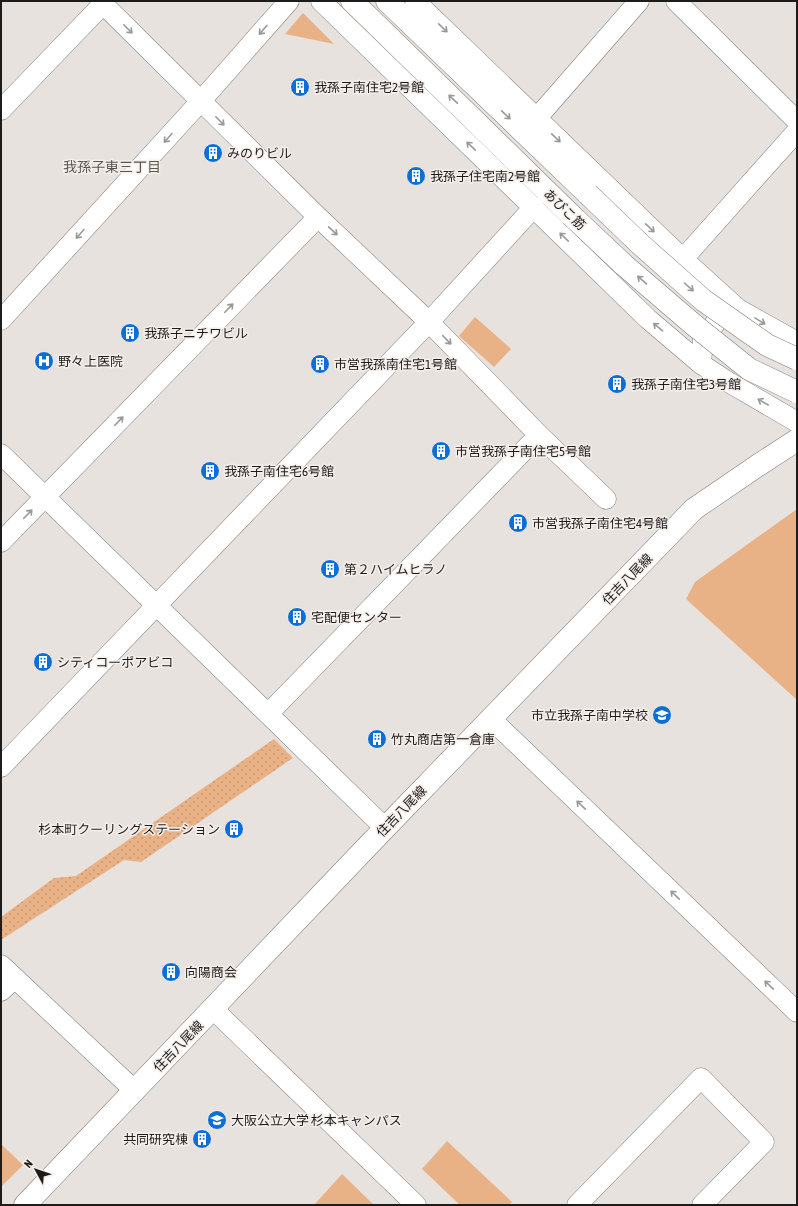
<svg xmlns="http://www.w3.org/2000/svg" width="798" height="1206" font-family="'Asap Condensed','Noto Sans JP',sans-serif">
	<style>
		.grass { fill: url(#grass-dots) }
		.park { fill: #e8b286 }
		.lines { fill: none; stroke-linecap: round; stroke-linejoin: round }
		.minor-casing { stroke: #817c78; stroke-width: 21 }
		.major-casing { stroke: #817c78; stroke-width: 23 }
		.minor { stroke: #fff; stroke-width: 20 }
		.major { stroke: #fff; stroke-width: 22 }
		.major-bridge-casing { stroke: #817c78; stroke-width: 23; stroke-linecap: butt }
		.major-bridge { stroke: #fff; stroke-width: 22 }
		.oneway { stroke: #9a9998 }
		.labels { text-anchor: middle; stroke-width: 3; stroke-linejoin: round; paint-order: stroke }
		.poi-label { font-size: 13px; fill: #1e1c1a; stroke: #f5efeb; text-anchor: start }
		.street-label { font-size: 13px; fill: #1e1c1a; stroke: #f5efeb }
		.neighbourhood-label { font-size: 14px; fill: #595551; stroke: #f5efeb }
	</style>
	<defs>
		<pattern id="grass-dots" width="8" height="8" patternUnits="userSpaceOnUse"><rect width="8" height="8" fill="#e8b286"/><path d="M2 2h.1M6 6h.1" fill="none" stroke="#c79873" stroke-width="1.8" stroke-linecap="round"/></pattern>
	</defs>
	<rect width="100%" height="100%" fill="#e8e2de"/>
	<path class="grass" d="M274 739 293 758 141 862 124 860 1 940V917L54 878 76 876Z"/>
	<path class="park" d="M303 13 334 44 285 34Z
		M475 317 511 349 494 367 459 336Z
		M797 509V700L686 599 695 582Z
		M447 1141 512 1202 509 1205H460L422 1169Z
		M1 1144 23 1165 1 1187Z
		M342 1174 374 1205H314Z"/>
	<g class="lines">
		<defs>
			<path id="minor" d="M100 1 318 217 429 322 539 435 268 714
				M321 1 648 319 701 364 730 383 797 422
				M415 1 683 259 738 309 797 342
				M676 1 797 121
				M1 110 103 4
				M536 119 639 1
				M683 259 797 131
				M1 320 200 102 289 1
				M701 364 703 339 717 321 738 309
				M539 435 606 499
				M1 454 385 828
				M1 542 318 217
				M491 719 797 1012
				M1 767 429 322 534 207
				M1 965 135 1091
				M1 991 15 978
				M213 1009 416 1205
				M577 1205 701 1078 764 1142 702 1205"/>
			<path id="major" d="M352 1 571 215
				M387 1 588 194
				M25 1205 385 828 694 509 757 466 797 440"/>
		</defs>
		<use href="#minor" class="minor-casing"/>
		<use href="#major" class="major-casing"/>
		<use href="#minor" class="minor"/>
		<use href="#major" class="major"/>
		<defs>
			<path id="major-bridge" d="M588 194 639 243 703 300 767 345 797 359
				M571 215 624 265 694 325 749 369 797 392"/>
		</defs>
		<use href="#major-bridge" class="major-bridge-casing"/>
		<use href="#major-bridge" class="major-bridge"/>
	</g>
	<defs><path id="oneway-shaft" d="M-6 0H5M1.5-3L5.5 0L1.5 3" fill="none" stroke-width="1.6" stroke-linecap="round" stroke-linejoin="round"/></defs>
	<g class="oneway">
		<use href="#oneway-shaft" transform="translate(443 28) rotate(44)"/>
		<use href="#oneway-shaft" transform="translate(128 29) rotate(45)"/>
		<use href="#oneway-shaft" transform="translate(263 30) rotate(131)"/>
		<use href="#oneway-shaft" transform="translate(453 99) rotate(-136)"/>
		<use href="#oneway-shaft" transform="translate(506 115) rotate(44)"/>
		<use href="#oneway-shaft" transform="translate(220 121) rotate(45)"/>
		<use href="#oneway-shaft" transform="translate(168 138) rotate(132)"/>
		<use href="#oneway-shaft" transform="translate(556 138) rotate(44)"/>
		<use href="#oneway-shaft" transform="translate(471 146) rotate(-136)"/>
		<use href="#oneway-shaft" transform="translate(650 228) rotate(44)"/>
		<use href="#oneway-shaft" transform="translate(333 231) rotate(43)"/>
		<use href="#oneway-shaft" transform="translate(80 234) rotate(132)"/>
		<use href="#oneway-shaft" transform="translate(564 237) rotate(-136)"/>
		<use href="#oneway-shaft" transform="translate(642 280) rotate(-139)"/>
		<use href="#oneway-shaft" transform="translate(689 287) rotate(42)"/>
		<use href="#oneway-shaft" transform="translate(229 308) rotate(-46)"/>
		<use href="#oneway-shaft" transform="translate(760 321) rotate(31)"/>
		<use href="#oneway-shaft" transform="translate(658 327) rotate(-140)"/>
		<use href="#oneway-shaft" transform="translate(447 340) rotate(46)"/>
		<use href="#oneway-shaft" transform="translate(763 402) rotate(-150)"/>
		<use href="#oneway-shaft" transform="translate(119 421) rotate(-46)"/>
		<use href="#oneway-shaft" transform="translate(28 514) rotate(-46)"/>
		<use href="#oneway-shaft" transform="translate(581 805) rotate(-136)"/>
		<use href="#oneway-shaft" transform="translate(675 895) rotate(-136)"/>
		<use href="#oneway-shaft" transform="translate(769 985) rotate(-136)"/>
	</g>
	<defs>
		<symbol id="building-disc" viewBox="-11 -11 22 22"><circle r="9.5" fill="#0d6ed7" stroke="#f5efeb"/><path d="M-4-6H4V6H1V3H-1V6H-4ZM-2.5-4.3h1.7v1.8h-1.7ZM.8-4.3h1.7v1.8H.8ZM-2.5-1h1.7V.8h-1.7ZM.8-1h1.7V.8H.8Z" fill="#fff"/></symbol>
		<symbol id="hospital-disc" viewBox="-11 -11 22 22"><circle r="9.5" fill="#0d6ed7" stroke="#f5efeb"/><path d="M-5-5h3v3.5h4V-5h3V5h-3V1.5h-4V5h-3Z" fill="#fff"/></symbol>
		<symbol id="school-disc" viewBox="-11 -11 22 22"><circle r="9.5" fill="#0d6ed7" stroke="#f5efeb"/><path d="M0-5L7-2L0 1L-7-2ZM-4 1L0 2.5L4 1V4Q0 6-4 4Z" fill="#fff"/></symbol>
		<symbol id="university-disc" viewBox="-11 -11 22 22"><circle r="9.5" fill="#0d6ed7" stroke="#f5efeb"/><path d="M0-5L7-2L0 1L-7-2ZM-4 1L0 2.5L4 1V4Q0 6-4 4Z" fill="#fff"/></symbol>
	</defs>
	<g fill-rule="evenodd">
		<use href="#building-disc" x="289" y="76" width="22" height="22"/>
		<use href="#building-disc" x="202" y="142" width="22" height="22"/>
		<use href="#building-disc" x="405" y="165" width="22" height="22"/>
		<use href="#building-disc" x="119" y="322" width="22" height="22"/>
		<use href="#hospital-disc" x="33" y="350" width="22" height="22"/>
		<use href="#building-disc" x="309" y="353" width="22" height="22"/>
		<use href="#building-disc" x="606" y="373" width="22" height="22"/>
		<use href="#building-disc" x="430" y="440" width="22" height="22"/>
		<use href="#building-disc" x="199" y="460" width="22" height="22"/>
		<use href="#building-disc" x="507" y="512" width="22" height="22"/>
		<use href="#building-disc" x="319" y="558" width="22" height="22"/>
		<use href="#building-disc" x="286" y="606" width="22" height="22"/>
		<use href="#building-disc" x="32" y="651" width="22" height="22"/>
		<use href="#school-disc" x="651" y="704" width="22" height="22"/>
		<use href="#building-disc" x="366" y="728" width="22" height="22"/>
		<use href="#building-disc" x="223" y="818" width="22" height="22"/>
		<use href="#building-disc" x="160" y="961" width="22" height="22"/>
		<use href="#university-disc" x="206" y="1109" width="22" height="22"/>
		<use href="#building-disc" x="191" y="1128" width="22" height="22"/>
	</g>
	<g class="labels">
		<g class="poi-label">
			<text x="314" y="92">我孫子南住宅2号館</text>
			<text x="227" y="158">みのりビル</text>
			<text x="430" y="181">我孫子住宅南2号館</text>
			<text x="144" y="338">我孫子ニチワビル</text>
			<text x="58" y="366">野々上医院</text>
			<text x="334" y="369">市営我孫南住宅1号館</text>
			<text x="631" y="389">我孫子南住宅3号館</text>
			<text x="455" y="456">市営我孫子南住宅5号館</text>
			<text x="224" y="476">我孫子南住宅6号館</text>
			<text x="532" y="528">市営我孫子南住宅4号館</text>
			<text x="344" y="574">第２ハイムヒラノ</text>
			<text x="311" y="622">宅配便センター</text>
			<text x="57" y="667">シティコーポアビコ</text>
			<text x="648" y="720" text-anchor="end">市立我孫子南中学校</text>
			<text x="391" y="744">竹丸商店第一倉庫</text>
			<text x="220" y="834" text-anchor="end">杉本町クーリングステーション</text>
			<text x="185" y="977">向陽商会</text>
			<text x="231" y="1125">大阪公立大学 杉本キャンパス</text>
			<text x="188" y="1144" text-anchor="end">共同研究棟</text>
		</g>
		<g class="street-label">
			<text transform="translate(565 209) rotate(44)" y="5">あびこ筋</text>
			<text transform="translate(627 579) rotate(-46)" y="5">住吉八尾線</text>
			<text transform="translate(401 811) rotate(-46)" y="5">住吉八尾線</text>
			<text transform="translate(178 1046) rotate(-46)" y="5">住吉八尾線</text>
		</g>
		<g class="neighbourhood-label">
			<text x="112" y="172">我孫子東三丁目</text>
		</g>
	</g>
	<rect width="798" height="1206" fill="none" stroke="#1e1c1a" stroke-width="4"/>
	<g transform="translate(36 1170) rotate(310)" stroke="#f5efeb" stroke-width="3" paint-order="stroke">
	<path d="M0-3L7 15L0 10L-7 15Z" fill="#1e1c1a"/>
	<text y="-6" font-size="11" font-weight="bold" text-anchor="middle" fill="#1e1c1a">N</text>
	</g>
</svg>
